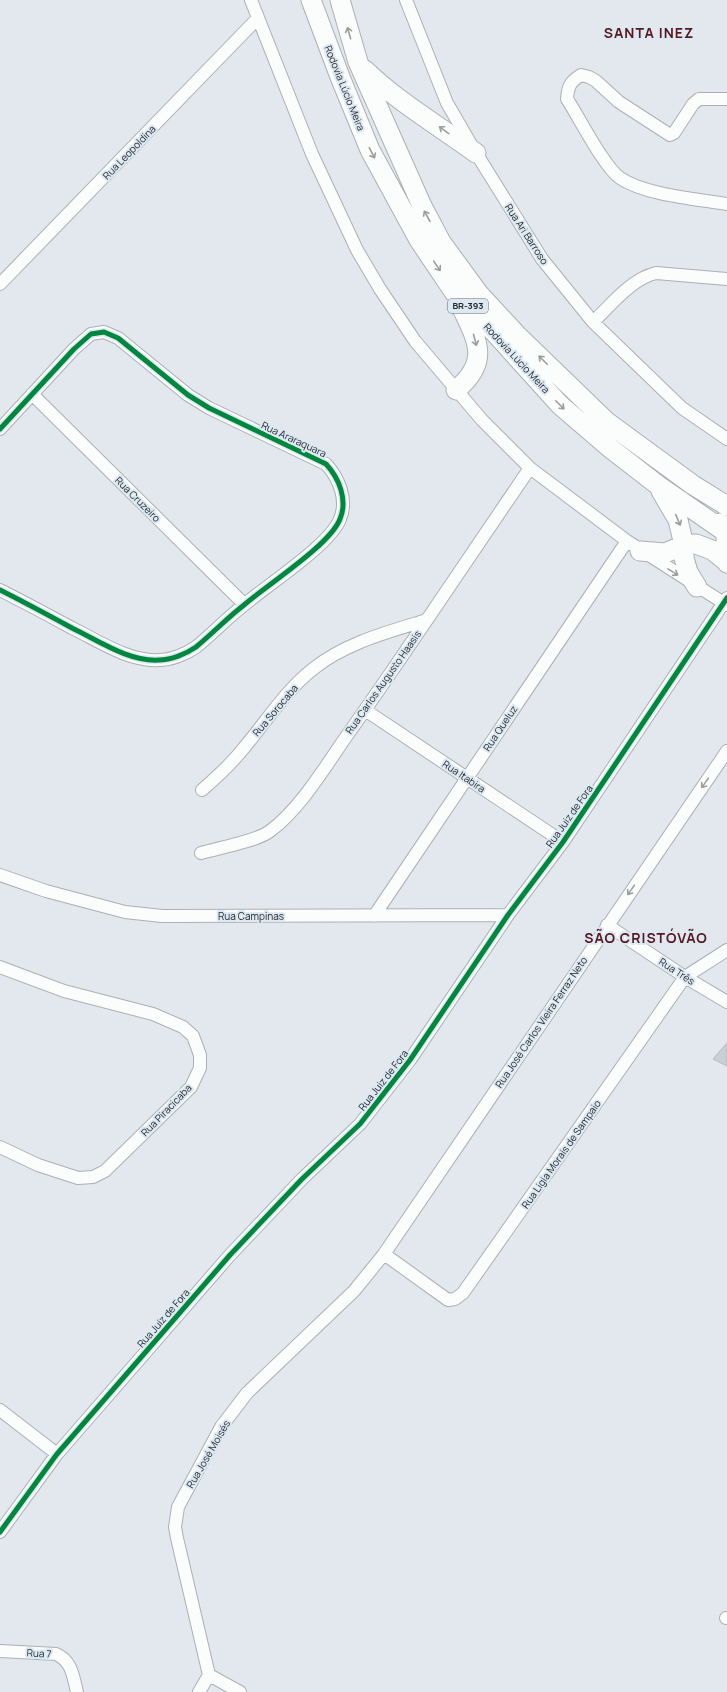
<svg xmlns="http://www.w3.org/2000/svg" width="727" height="1692" font-family="Manrope,sans-serif">
	<style>
		.building { fill: #c8d0d6; stroke: #b5babe }
		.lines { fill: none; stroke-linecap: round; stroke-linejoin: round }
		.street-casing { stroke: #acb0b4; stroke-width: 14 }
		.primary-casing { stroke: #acb0b4; stroke-width: 21 }
		.street { stroke: #fbfcfc; stroke-width: 12 }
		.primary { stroke: #fbfcfc; stroke-width: 19 }
		.cycleway-casing { stroke: #dde9f2; stroke-width: 8 }
		.cycleway { stroke: #00873e; stroke-width: 5 }
		.oneway { stroke: #9b9d9e }
		.labels { text-anchor: middle; stroke-width: 4; stroke-linejoin: round; paint-order: stroke }
		.shield { fill: #dde9f2; stroke: #5c6367; stroke-width: 1 }
		.shield-label { font-size: 9px; font-weight: bold; fill: #25292c }
		.street-label { font-size: 10px; fill: #25292c; stroke: #dde9f2 }
		.district-label { font-size: 14px; font-weight: bold; letter-spacing: 1px; fill: #5a151d; stroke: #dde9f2 }
	</style>
	<rect width="100%" height="100%" fill="#e2e8ed"/>
	<path class="building" d="M727 1043V1066L713 1059Z"/>
	<g class="lines">
		<defs>
			<path id="street" d="M251 0 312 154 357 250 380 289 415 341 482 420 530 468 627 541 727 605
				M406 0 447 103 476 153 542 259 593 322 682 408 727 439
				M727 99H699L693 104 674 133 670 135 619 102 596 81 589 77 581 75C570 82 568 86 567 99 579 117 604 167 620 178 645 195 697 199 727 204
				M0 284 257 19
				M593 322C612 304 631 279 656 273L727 279
				M32 394 244 604
				M0 429 74 349 91 334 104 332 118 338 188 395 209 408 326 464C339 478 348 500 340 519 330 545 267 585 244 605 227 618 212 634 196 647 186 654 171 660 159 660 129 662 99 641 72 628 48 615 24 602 0 590
				M365 710 563 842
				M202 790C217 777 231 764 243 749 266 722 285 691 313 669 345 643 388 632 427 620
				M201 853C218 848 258 841 270 831 302 808 329 760 353 727 413 642 471 554 530 468
				M0 875 46 891 125 912 162 916 508 915
				M374 916 627 541
				M607 925 685 977 727 1002
				M0 967 64 991 153 1014 183 1027 193 1036 200 1055V1068L191 1087 105 1171 93 1177 78 1178 38 1165 0 1147
				M384 1254 448 1300 455 1299 463 1293 685 977 727 950
				M0 1410 57 1454
				M0 1532 57 1454 230 1255 302 1179 360 1124 410 1060 508 915 563 842 727 598
				M726 1618H727
				M0 1651 56 1654C72 1661 73 1676 77 1692
				M199 1692 209 1675
				M240 1692 209 1675 177 1538 175 1527 178 1507 221 1427 247 1393 354 1291 384 1254 727 751"/>
			<path id="primary" d="M311 0 340 77 370 150 419 240 454 292 494 332 560 405 610 448 659 486 727 533
				M340 0 358 62 422 206 441 242 479 294 517 335 607 422 693 485 727 506
				M365 70C398 102 439 126 476 153
				M456 390C492 360 476 339 460 304
				M661 491 678 520 684 545V558L688 572 697 587
				M720 523 726 532V561L727 563
				M640 551 665 553 684 545 696 544 712 550 726 561"/>
		</defs>
		<use href="#street" class="street-casing"/>
		<use href="#primary" class="primary-casing"/>
		<use href="#street" class="street"/>
		<use href="#primary" class="primary"/>
		<defs>
			<path id="cycleway" d="M0 429 74 349 91 334 104 332 118 338 188 395 209 408 326 464C339 478 348 500 340 519 330 545 267 585 244 605 227 618 212 634 196 647 186 654 171 660 159 660 129 662 99 641 72 628 48 615 24 602 0 590
				M0 1532 57 1454 230 1255 302 1179 360 1124 410 1060 508 915 563 842 727 598"/>
		</defs>
		<use href="#cycleway" class="cycleway-casing"/>
		<use href="#cycleway" class="cycleway"/>
	</g>
	<defs><path id="oneway-shaft" d="M-6 0H5M1.5-3L5.5 0L1.5 3" fill="none" stroke-width="1.6" stroke-linecap="round" stroke-linejoin="round"/></defs>
	<g class="oneway">
		<use href="#oneway-shaft" transform="translate(349 33) rotate(-106)"/>
		<use href="#oneway-shaft" transform="translate(444 130) rotate(-144)"/>
		<use href="#oneway-shaft" transform="translate(372 153) rotate(63)"/>
		<use href="#oneway-shaft" transform="translate(427 216) rotate(-119)"/>
		<use href="#oneway-shaft" transform="translate(437 266) rotate(56)"/>
		<use href="#oneway-shaft" transform="translate(475 340) rotate(75)"/>
		<use href="#oneway-shaft" transform="translate(543 360) rotate(-135)"/>
		<use href="#oneway-shaft" transform="translate(560 405) rotate(45)"/>
		<use href="#oneway-shaft" transform="translate(678 520) rotate(67)"/>
		<use href="#oneway-shaft" transform="translate(673 572) rotate(32)"/>
		<use href="#oneway-shaft" transform="translate(705 783) rotate(125)"/>
		<use href="#oneway-shaft" transform="translate(631 890) rotate(125)"/>
	</g>
	<g class="labels">
		<rect class="shield" x="448" y="299" width="40" height="14" rx="3"/>
		<g class="shield-label">
			<text x="468" y="309">BR-393</text>
		</g>
		<g class="street-label">
			<text transform="translate(345 88) rotate(68)" y="4">Rodovia Lúcio Meira</text>
			<text transform="translate(129 152) rotate(-46)" y="4">Rua Leopoldina</text>
			<text transform="translate(527 234) rotate(57)" y="4">Rua Ari Barroso</text>
			<text transform="translate(517 358) rotate(47)" y="4">Rodovia Lúcio Meira</text>
			<text transform="translate(294 439) rotate(25)" y="4">Rua Araraquara</text>
			<text transform="translate(138 499) rotate(45)" y="4">Rua Cruzeiro</text>
			<text transform="translate(383 682) rotate(-55)" y="4">Rua Carlos Augusto Haasis</text>
			<text transform="translate(275 710) rotate(-50)" y="4">Rua Sorocaba</text>
			<text transform="translate(500 728) rotate(-56)" y="4">Rua Queluz</text>
			<text transform="translate(464 776) rotate(34)" y="4">Rua Itabira</text>
			<text transform="translate(569 816) rotate(-55)" y="4">Rua Juiz de Fora</text>
			<text x="251" y="920">Rua Campinas</text>
			<text transform="translate(677 971) rotate(33)" y="4">Rua Três</text>
			<text transform="translate(541 1022) rotate(-56)" y="4">Rua José Carlos Vieira Ferraz Neto</text>
			<text transform="translate(383 1080) rotate(-52)" y="4">Rua Juiz de Fora</text>
			<text transform="translate(166 1110) rotate(-46)" y="4">Rua Piracicaba</text>
			<text transform="translate(561 1154) rotate(-55)" y="4">Rua Ligia Morais de Sampaio</text>
			<text transform="translate(163 1318) rotate(-49)" y="4">Rua Juiz de Fora</text>
			<text transform="translate(208 1454) rotate(-60)" y="4">Rua José Moisés</text>
			<text transform="translate(39 1653) rotate(3)" y="4">Rua 7</text>
		</g>
		<g class="district-label">
			<text x="649" y="38">SANTA INEZ</text>
			<text x="646" y="943">SÃO CRISTÓVÃO</text>
		</g>
	</g>
</svg>
